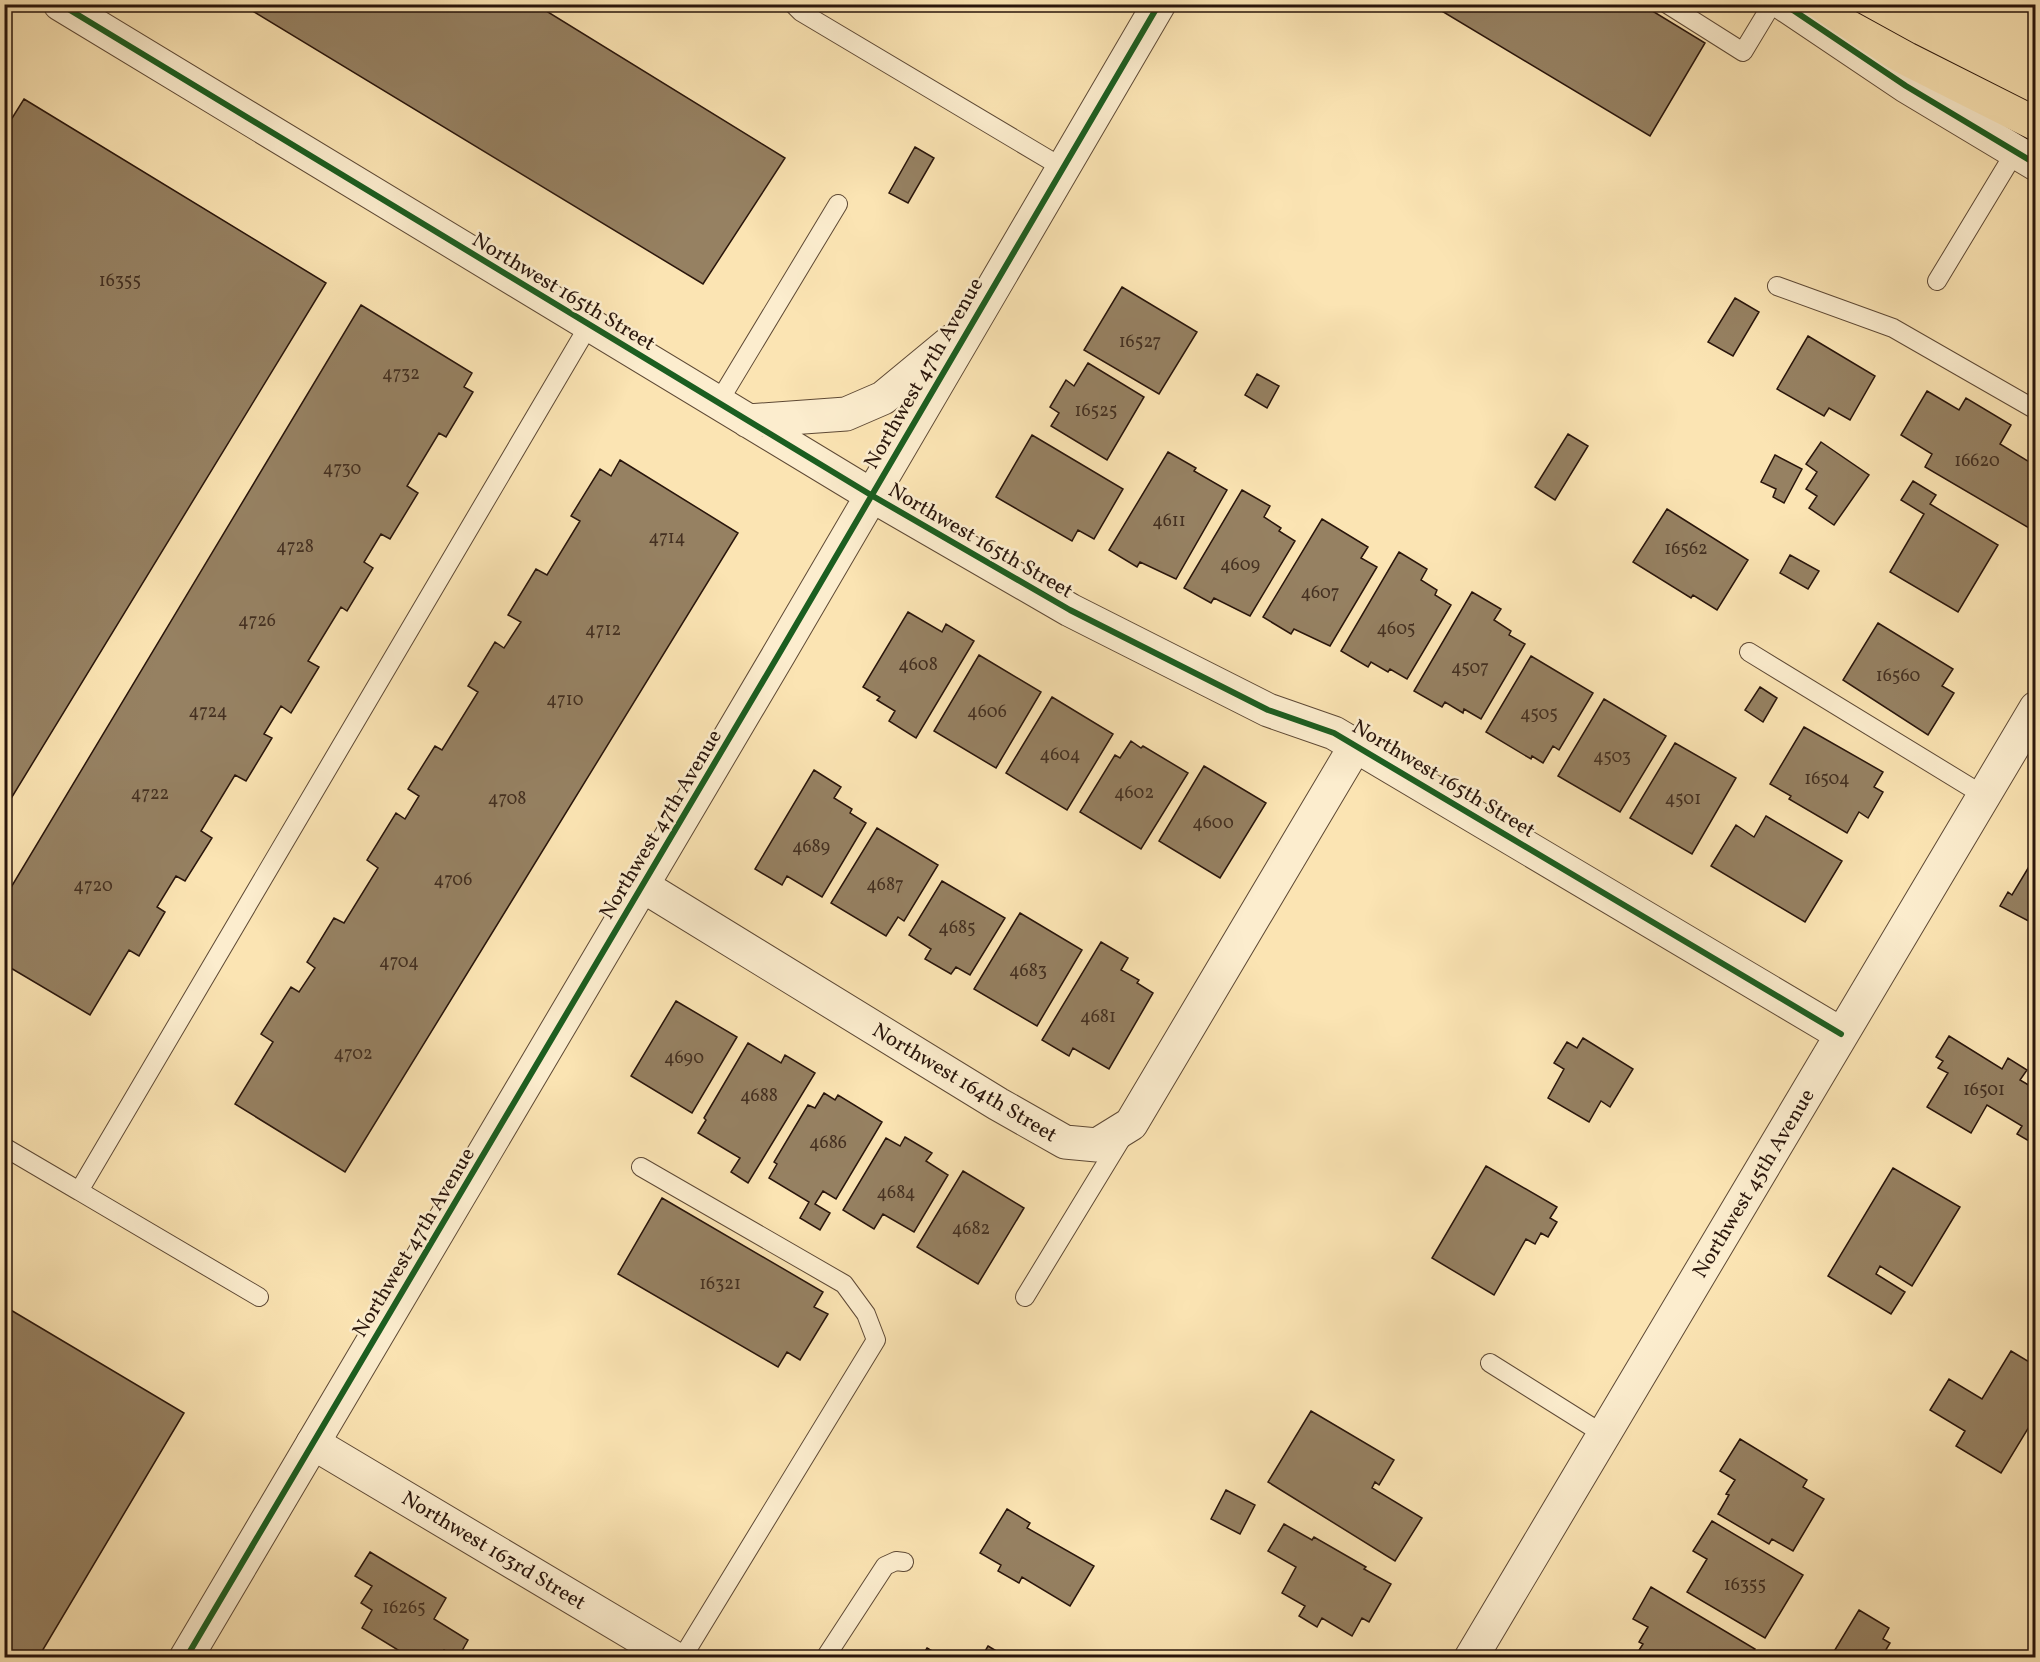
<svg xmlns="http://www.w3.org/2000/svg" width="2040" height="1662" font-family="Vollkorn,serif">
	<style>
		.building { fill: #968162; stroke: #29150b; stroke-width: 1.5 }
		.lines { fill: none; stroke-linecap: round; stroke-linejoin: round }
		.service-casing { stroke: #5e4935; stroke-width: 20 }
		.minor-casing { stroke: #5e4935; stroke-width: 35 }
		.tertiary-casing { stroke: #5e4935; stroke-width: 35 }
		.motorway-casing { stroke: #29150b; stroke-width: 35 }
		.service { stroke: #fcedce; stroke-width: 18 }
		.minor { stroke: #fcedce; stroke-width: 33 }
		.tertiary { stroke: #fcedce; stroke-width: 33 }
		.motorway { stroke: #fbe4b3; stroke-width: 33 }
		.cycleway-casing { stroke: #fcedce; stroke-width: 10 }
		.cycleway { stroke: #1b5e20; stroke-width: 6 }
		.labels { text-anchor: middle; stroke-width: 5; stroke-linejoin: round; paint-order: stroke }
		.number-label { font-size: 18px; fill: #443021 }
		.street-label { font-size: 21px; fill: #29150b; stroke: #fcedce }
	</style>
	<rect width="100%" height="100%" fill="#fbe4b3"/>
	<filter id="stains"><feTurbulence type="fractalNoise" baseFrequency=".00333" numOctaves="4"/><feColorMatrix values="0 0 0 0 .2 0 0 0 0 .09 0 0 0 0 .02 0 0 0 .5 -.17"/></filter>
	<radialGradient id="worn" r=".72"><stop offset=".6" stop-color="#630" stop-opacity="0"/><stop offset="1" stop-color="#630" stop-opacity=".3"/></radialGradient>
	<path class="building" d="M241 4H535L785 158 703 284Z
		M1430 4H1641L1705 43 1650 136Z
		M24 99 326 283 4 810V131Z
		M915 147 934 158 908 203 889 193Z
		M1122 287 1197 332 1159 394 1084 350Z
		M1735 298 1759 312 1733 356 1708 342Z
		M361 305 472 373 464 387 473 392 446 437 439 433 407 486 418 493 390 539 381 534 364 562 373 568 347 611 341 607 308 661 319 667 291 713 281 706 264 734 272 738 246 781 235 775 201 831 212 838 185 881 176 876 157 907 165 912 139 956 129 950 90 1015 4 964V899Z
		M1808 336 1875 376 1850 420 1829 408 1824 416 1777 389Z
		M1088 363 1144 397 1107 460 1051 426 1059 413 1050 407 1066 380 1074 386Z
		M1257 374 1279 386 1267 408 1245 395Z
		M1927 391 1959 410 1966 398 2011 425 2000 444 2036 466V532L1925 467 1932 454 1901 435Z
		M1568 434 1588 446 1555 500 1535 487Z
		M1032 435 1123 489 1094 539 1078 530 1072 541 996 497Z
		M1821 442 1869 475 1834 525 1809 508 1817 496 1806 489 1817 472 1806 464Z
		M1168 452 1196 468 1194 471 1227 490 1176 579 1140 562 1137 567 1109 550Z
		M1775 455 1802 469 1784 503 1773 497 1776 489 1761 482Z
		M620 460 738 533 345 1172 235 1104 273 1042 261 1034 291 987 299 992 315 968 307 962 334 918 344 923 378 868 367 860 396 813 405 819 419 796 408 789 435 746 442 750 478 692 468 686 495 642 504 648 521 622 508 615 536 569 547 575 580 521 571 516 600 469 611 476Z
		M1913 481 1936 495 1930 504 1998 545 1958 612 1890 572 1924 514 1901 500Z
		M1242 490 1270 506 1264 517 1281 528 1279 531 1295 541 1250 616 1214 598 1211 603 1184 588Z
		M1667 509 1748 560 1717 610 1693 595 1691 598 1633 562Z
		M1322 519 1368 547 1361 558 1377 567 1330 646 1294 629 1291 634 1263 617Z
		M1399 552 1427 569 1421 580 1437 590 1435 595 1451 605 1407 679 1390 669 1388 672 1371 662 1368 667 1341 651Z
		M1790 555 1819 571 1808 589 1780 573Z
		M1472 592 1501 609 1494 620 1511 631 1509 635 1525 644 1481 719 1464 709 1463 713 1445 702 1442 707 1414 691Z
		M908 612 942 632 946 624 974 641 916 738 889 721 895 711 877 700 880 697 863 687Z
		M1878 623 1953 669 1942 686 1954 693 1928 735 1843 680Z
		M979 655 1041 692 996 768 934 731Z
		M1531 656 1593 693 1559 750 1553 746 1543 763 1532 756 1531 759 1486 732Z
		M1760 687 1777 698 1763 722 1745 710Z
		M1052 697 1113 734 1067 810 1006 773Z
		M1604 699 1666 736 1620 812 1558 776Z
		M1804 727 1883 772 1874 787 1883 792 1868 818 1859 812 1847 833 1789 799 1791 796 1770 784Z
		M1131 741 1141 748 1143 746 1188 773 1141 849 1080 812 1115 755 1120 758Z
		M1675 743 1736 778 1692 854 1630 818Z
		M1204 766 1266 803 1220 878 1159 841Z
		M814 770 841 787 834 798 852 809 850 813 866 823 822 897 787 876 782 885 755 869Z
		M1766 816 1842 861 1805 922 1711 866 1736 825 1754 837Z
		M877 828 938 865 904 921 898 917 886 936 831 903Z
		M2033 860 2036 861V925L2000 906 2008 892 2012 895Z
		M942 881 1005 918 970 975 956 967 951 974 925 959 931 949 909 935Z
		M1020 913 1082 950 1037 1026 974 989Z
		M1101 942 1128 958 1121 970 1139 980 1137 983 1153 993 1109 1069 1073 1048 1069 1056 1042 1040Z
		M676 1001 737 1037 692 1113 631 1076Z
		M1949 1036 2002 1069 2008 1058 2027 1070 2020 1080 2032 1087 2029 1091 2036 1095V1145L2017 1134 2022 1126 1987 1105 1971 1133 1927 1107 1948 1073 1938 1068 1943 1061 1936 1057Z
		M1583 1038 1633 1069 1610 1107 1601 1101 1589 1122 1548 1098 1564 1069 1554 1063 1567 1042 1577 1048Z
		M748 1043 781 1063 785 1055 815 1073 748 1183 731 1172 740 1158 698 1133 706 1120 704 1118Z
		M824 1093 835 1100 838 1095 882 1122 836 1199 823 1191 815 1204 830 1213 820 1230 800 1218 809 1202 769 1178 777 1164 774 1162 808 1105 815 1108Z
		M905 1137 932 1153 926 1161 948 1175 914 1232 883 1214 874 1229 843 1210 886 1138 900 1146Z
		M1486 1166 1557 1207 1550 1218 1557 1222 1548 1237 1541 1233 1535 1244 1526 1239 1494 1295 1432 1258Z
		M1893 1168 1960 1207 1912 1286 1880 1266 1876 1274 1905 1292 1891 1314 1828 1276Z
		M963 1171 1024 1208 978 1284 917 1247Z
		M662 1198 823 1292 814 1307 828 1314 800 1360 787 1352 778 1367 618 1274Z
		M4 1306 184 1413 38 1658H4Z
		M2011 1351 2036 1366V1410L2032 1416 2035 1417 2001 1473 1956 1446 1965 1431 1930 1410 1949 1379 1982 1399Z
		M1311 1411 1394 1460 1379 1485 1375 1482 1372 1488 1422 1518 1395 1561 1268 1482Z
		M1740 1439 1807 1480 1803 1487 1824 1499 1793 1551 1772 1539 1769 1544 1718 1514 1729 1495 1726 1494 1735 1480 1720 1471Z
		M1226 1490 1255 1505 1240 1534 1211 1519Z
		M1007 1509 1030 1523 1027 1528 1094 1566 1070 1606 1022 1577 1019 1583 998 1571 1001 1565 980 1553Z
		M1712 1521 1803 1575 1765 1638 1687 1592 1707 1559 1693 1551Z
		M1284 1524 1312 1540 1314 1537 1366 1567 1364 1569 1391 1584 1369 1622 1362 1618 1352 1636 1322 1618 1317 1627 1299 1616 1305 1606 1282 1593 1296 1567 1268 1551Z
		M370 1552 446 1598 434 1619 468 1640 458 1658 444 1650 439 1658H411L362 1628 372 1610 361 1603 372 1586 355 1576Z
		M1651 1587 1755 1649 1749 1658H1634L1643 1644 1639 1642 1648 1627 1633 1619Z
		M1859 1610 1889 1628 1883 1639 1890 1643 1881 1658H1830Z
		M988 1646 1005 1656 1007 1658H981Z
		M927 1648 944 1658H921Z"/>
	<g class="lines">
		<defs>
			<path id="service" d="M793 4 801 12 1063 168
				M1667 4 1743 52 1772 4
				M1937 281 2015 152
				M1777 286 1893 328 2036 410
				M718 403 838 204
				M1749 652 1983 795
				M4 1147 79 1191
				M641 1167 844 1284 866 1314 876 1340 682 1658
				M259 1297 79 1191 589 325
				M1025 1297 1123 1136
				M1490 1363 1603 1434
				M825 1658 885 1566 896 1561 904 1562"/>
			<path id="minor" d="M871 495 1070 610 1268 710 1334 733 1841 1034
				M643 886 998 1104 1065 1142 1097 1145 1131 1124 1356 745
				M313 1443 674 1658
				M1471 1658 2036 708"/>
			<path id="tertiary" d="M60 4 871 495
				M1784 4 1906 86 2036 164
				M748 421 846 414 883 398 952 341
				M186 1658 779 654 1159 4"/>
			<path id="motorway" d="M1807 4 1907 59 2036 124"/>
		</defs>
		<use href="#service" class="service-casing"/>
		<use href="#minor" class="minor-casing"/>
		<use href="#tertiary" class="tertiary-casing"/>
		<use href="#motorway" class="motorway-casing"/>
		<use href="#service" class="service"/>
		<use href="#minor" class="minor"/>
		<use href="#tertiary" class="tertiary"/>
		<use href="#motorway" class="motorway"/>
		<defs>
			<path id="cycleway" d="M60 4 871 495 1070 610 1268 710 1334 733 1841 1034
				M1784 4 1906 86 2036 164
				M186 1658 779 654 1159 4"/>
		</defs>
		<use href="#cycleway" class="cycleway-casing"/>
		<use href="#cycleway" class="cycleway"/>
	</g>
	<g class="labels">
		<g class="number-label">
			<text x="120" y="286">16355</text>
			<text x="1140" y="347">16527</text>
			<text x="401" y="379">4732</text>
			<text x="1096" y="416">16525</text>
			<text x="1977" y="466">16620</text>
			<text x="342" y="474">4730</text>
			<text x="1169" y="526">4611</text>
			<text x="667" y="543">4714</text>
			<text x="295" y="552">4728</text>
			<text x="1686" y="554">16562</text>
			<text x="1240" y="570">4609</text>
			<text x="1320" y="598">4607</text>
			<text x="257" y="626">4726</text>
			<text x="1396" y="634">4605</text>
			<text x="603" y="635">4712</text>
			<text x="918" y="670">4608</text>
			<text x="1470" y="673">4507</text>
			<text x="1898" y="681">16560</text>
			<text x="565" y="705">4710</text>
			<text x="208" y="717">4724</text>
			<text x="987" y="717">4606</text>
			<text x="1539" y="719">4505</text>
			<text x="1060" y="760">4604</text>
			<text x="1612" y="762">4503</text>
			<text x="1827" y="784">16504</text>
			<text x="1134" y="798">4602</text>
			<text x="150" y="799">4722</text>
			<text x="507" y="804">4708</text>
			<text x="1683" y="804">4501</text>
			<text x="1213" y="828">4600</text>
			<text x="811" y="852">4689</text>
			<text x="453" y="885">4706</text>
			<text x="885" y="890">4687</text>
			<text x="93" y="891">4720</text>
			<text x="957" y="933">4685</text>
			<text x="399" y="967">4704</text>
			<text x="1028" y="976">4683</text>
			<text x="1098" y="1022">4681</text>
			<text x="353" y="1059">4702</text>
			<text x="684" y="1063">4690</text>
			<text x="1984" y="1095">16501</text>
			<text x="759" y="1101">4688</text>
			<text x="828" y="1148">4686</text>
			<text x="896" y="1198">4684</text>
			<text x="971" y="1234">4682</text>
			<text x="720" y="1289">16321</text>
			<text x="1745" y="1590">16355</text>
			<text x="404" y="1613">16265</text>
		</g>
		<g class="street-label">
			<text transform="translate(564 291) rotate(31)" y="7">Northwest 165th Street</text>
			<text transform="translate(923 373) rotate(-60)" y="7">Northwest 47th Avenue</text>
			<text transform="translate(981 540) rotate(30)" y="7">Northwest 165th Street</text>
			<text transform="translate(1444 778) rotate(31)" y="7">Northwest 165th Street</text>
			<text transform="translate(660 824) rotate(-59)" y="7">Northwest 47th Avenue</text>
			<text transform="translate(965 1082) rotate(31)" y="7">Northwest 164th Street</text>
			<text transform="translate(1753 1183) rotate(-59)" y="7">Northwest 45th Avenue</text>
			<text transform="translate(413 1242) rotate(-59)" y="7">Northwest 47th Avenue</text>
			<text transform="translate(494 1550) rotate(31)" y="7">Northwest 163rd Street</text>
		</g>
	</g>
	<rect width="2040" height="1662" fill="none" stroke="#fbe4b3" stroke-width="24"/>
	<rect x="6" y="6" width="2028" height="1650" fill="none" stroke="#29150b" stroke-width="3"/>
	<rect x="12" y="12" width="2016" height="1638" fill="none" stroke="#29150b" stroke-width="1.5"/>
	<rect width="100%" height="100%" filter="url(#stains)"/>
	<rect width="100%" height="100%" fill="url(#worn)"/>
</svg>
